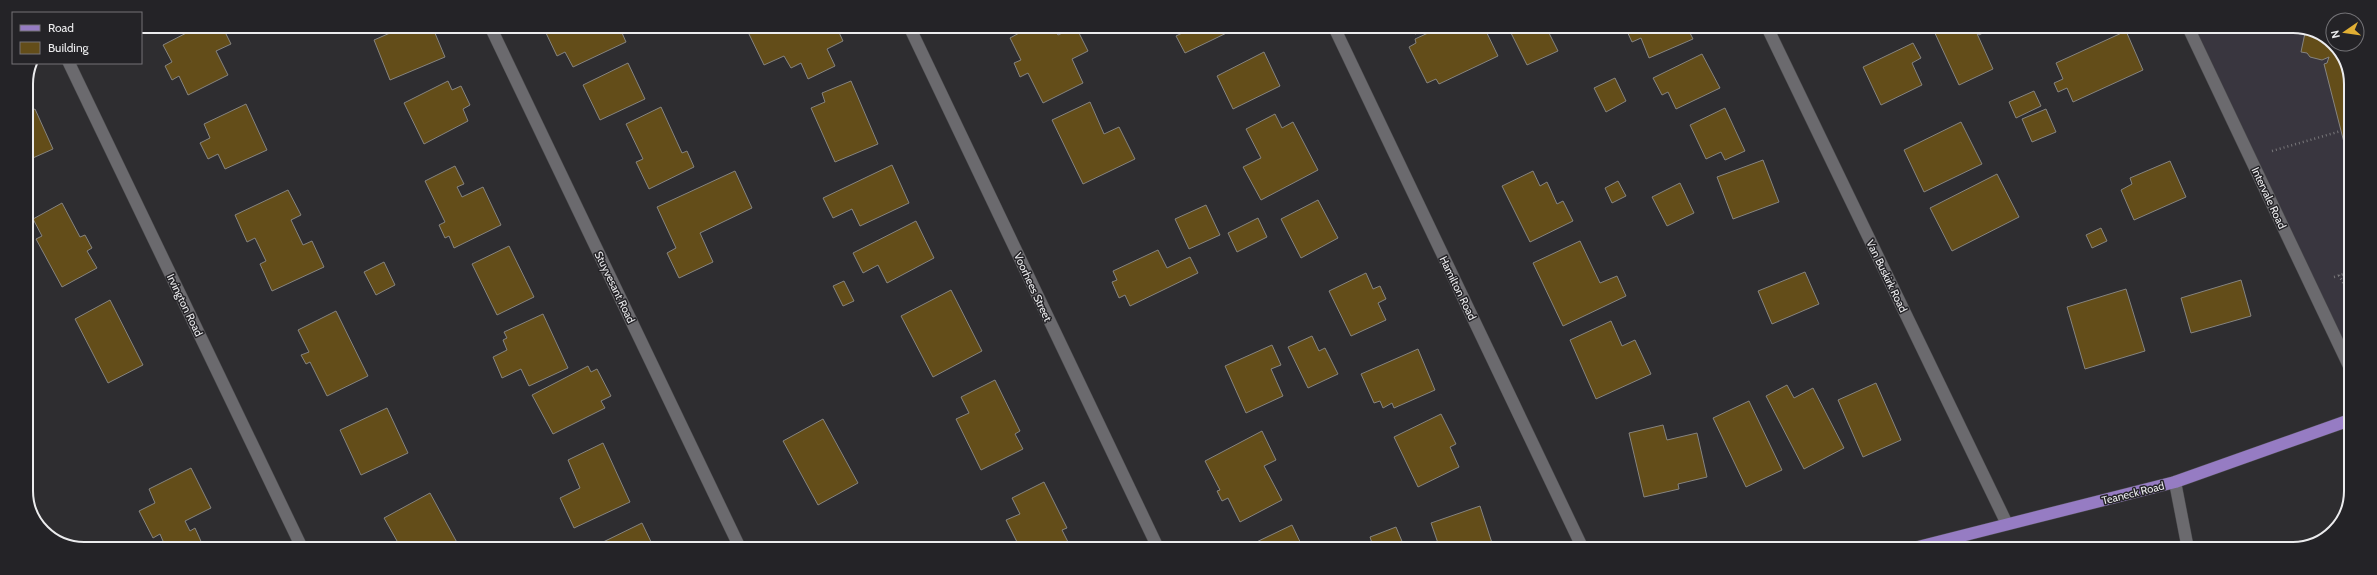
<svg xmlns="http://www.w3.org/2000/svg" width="2377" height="575" font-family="Cabin,sans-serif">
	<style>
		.built { fill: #39363f }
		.building { fill: #634d19; stroke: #868480 }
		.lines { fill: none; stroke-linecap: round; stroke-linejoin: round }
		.minor-casing { stroke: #49494b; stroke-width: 13 }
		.primary-casing { stroke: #49494b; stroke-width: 13 }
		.path { stroke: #78777a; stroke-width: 2.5; stroke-dasharray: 1 3; stroke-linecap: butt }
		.minor { stroke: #6b6a6e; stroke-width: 12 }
		.primary { stroke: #967cc3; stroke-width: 12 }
		.labels { text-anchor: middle; stroke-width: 3; stroke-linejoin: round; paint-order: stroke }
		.street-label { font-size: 11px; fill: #ececee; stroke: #242327 }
		.rim { fill: none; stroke: #ececee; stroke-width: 2 }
	</style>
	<rect width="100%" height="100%" fill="#2e2d30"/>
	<path class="built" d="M2188 27H2305L2333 44 2351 80 2350 368Z"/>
	<path class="building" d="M200 26H222L231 44 216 51 228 75 188 95 179 76 172 80 165 66 172 62 163 45Z
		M406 26H432L445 57 390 80 374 40Z
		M560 26H619L626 42 573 67 565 52 557 56 546 33Z
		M760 26H836L843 41 827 49 835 66 808 79 801 63 791 68 784 56 764 65 748 32Z
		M1032 26 1053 27 1058 35 1076 27 1088 51 1072 59 1083 83 1043 103 1028 73 1020 77 1014 63 1021 60 1010 38Z
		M1195 27H1239L1185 53 1176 36Z
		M1412 27H1430L1415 34Z
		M1441 27H1484L1498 56 1439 84 1436 79 1427 83 1409 47 1416 43 1415 39Z
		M1523 27H1546L1558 51 1527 65 1511 33Z
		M1625 27H1687L1693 39 1649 58 1641 38 1632 42Z
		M1936 27H1974L1993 69 1959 85 1933 29Z
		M1975 27H1994L1979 35Z
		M2306 28 2337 46 2351 80V170L2324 64 2327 63 2329 57 2322 60 2310 57 2307 53 2301 52Z
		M2126 31 2143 70 2073 102 2067 88 2058 92 2054 83 2063 79 2056 63Z
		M1913 43 1921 58 1912 63 1922 85 1881 105 1863 67Z
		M1264 52 1280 86 1233 109 1217 76Z
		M1702 54 1720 88 1676 109 1668 92 1662 95 1653 78Z
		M628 63 645 99 600 120 583 85Z
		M1615 78 1626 101 1606 112 1594 88Z
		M448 81 452 90 461 86 470 105 463 109 468 121 424 144 404 103Z
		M851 81 878 144 835 162 811 108 825 102 822 93Z
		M2034 91 2041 106 2016 118 2009 102Z
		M1090 102 1104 134 1119 127 1135 159 1083 184 1052 120Z
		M246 104 267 150 225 169 218 154 208 159 200 143 210 138 204 124Z
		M661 107 682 153 687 151 694 167 649 189 636 162 643 159 626 124Z
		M1725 108 1745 151 1725 160 1721 152 1706 159 1690 125Z
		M35 109 53 149 26 161V113Z
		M2046 109 2056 132 2032 142 2022 119Z
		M1275 114 1282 128 1293 122 1318 170 1261 200 1243 167 1261 158 1246 129Z
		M1961 122 1982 164 1924 192 1904 150Z
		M1763 160 1779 202 1733 219 1717 177Z
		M2170 161 2186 197 2134 220 2121 190 2132 184 2130 178Z
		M892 165 909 203 860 226 852 209 833 218 823 198Z
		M455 166 464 184 457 187 462 197 483 187 501 225 454 248 449 236 445 238 439 225 445 222 425 181Z
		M735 171 752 208 700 233 713 262 679 278 667 253 676 248 657 207Z
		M1533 171 1540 186 1547 182 1557 204 1563 201 1573 221 1530 242 1502 186Z
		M1997 174 2019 217 1952 251 1930 208Z
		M1618 181 1626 196 1612 203 1605 188Z
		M1680 183 1694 213 1667 226 1652 197Z
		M288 190 301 215 291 220 303 245 312 241 324 267 272 291 260 264 266 261 255 238 247 242 235 215Z
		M1318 200 1338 238 1301 258 1281 219Z
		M62 203 80 237 85 235 92 248 87 251 97 268 62 287 36 239 42 236 33 219Z
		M1206 205 1220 235 1189 249 1175 219Z
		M1258 218 1267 237 1237 252 1228 233Z
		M916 221 934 258 887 283 878 265 863 273 853 253Z
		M2101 228 2107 241 2092 248 2086 235Z
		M1580 241 1600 283 1617 276 1626 296 1563 326 1533 263Z
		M509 246 534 297 497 315 472 264Z
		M1158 250 1167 268 1190 257 1198 273 1130 306 1125 295 1119 298 1112 282 1117 280 1113 271Z
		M384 262 395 285 376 295 364 272Z
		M1805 272 1819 304 1772 324 1758 291Z
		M1366 273 1373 289 1380 286 1386 299 1378 303 1386 320 1351 336 1329 291Z
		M2241 280 2251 316 2191 333 2181 298Z
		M844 281 854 301 843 306 833 286Z
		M2126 289 2145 351 2085 369 2067 307Z
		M951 290 982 351 933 377 901 316Z
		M110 300 143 365 108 383 75 319Z
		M336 311 368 376 327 396 310 362 306 364 301 355 309 352 298 330Z
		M543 314 568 368 529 386 521 369 502 378 493 357 507 350 503 340 507 338 504 332Z
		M1611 321 1622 346 1635 340 1651 374 1596 399 1570 340Z
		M1312 336 1319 351 1325 348 1338 374 1308 388 1288 347Z
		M1272 345 1281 365 1271 369 1283 396 1246 413 1225 366Z
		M1418 349 1435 390 1394 408 1392 403 1383 408 1380 401 1374 403 1361 374Z
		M588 366 591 372 597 369 611 396 601 401 605 408 553 434 532 395Z
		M995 380 1020 431 1015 434 1023 449 981 470 956 419 969 413 961 397Z
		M1876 383 1901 440 1863 457 1838 400Z
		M1787 385 1794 398 1813 388 1844 448 1804 469 1766 396Z
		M1749 401 1782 470 1746 487 1713 418Z
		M387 408 408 453 361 475 340 430Z
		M1441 414 1456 444 1450 447 1459 467 1418 487 1394 437Z
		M823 419 858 483 818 505 783 441Z
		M1663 425 1667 440 1697 433 1707 477 1678 484 1679 489 1644 497 1629 433Z
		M1262 431 1276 460 1264 466 1282 500 1240 522 1228 498 1222 501 1217 491 1220 490 1205 461Z
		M603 443 630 502 574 528 560 498 580 488 568 460Z
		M191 468 211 508 185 521 190 531 195 528 204 548H166L160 534 153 538 139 511 155 503 149 489Z
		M1044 482 1067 528 1062 530 1071 548H1020L1006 520 1020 514 1012 498Z
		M430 493 460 548H401L384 518Z
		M1480 506 1494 549H1440L1431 523Z
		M642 523 654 548H601L599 544Z
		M1292 525 1303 548H1246V547Z
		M1396 527 1404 546 1374 549 1370 537Z
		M931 542 934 548H917Z
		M2278 544 2302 546 2293 549H2277Z"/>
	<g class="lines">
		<defs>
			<path id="minor" d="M490 26 740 548
				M909 26 1158 548
				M1334 27 1583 549
				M1767 27 2007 524
				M2188 27 2350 368
				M69 63 302 548
				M2175 482 2188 549"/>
			<path id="primary" d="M1910 549 2175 482 2350 420"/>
		</defs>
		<use href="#minor" class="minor-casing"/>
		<use href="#primary" class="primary-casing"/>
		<path class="path" d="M2272 151 2341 131
			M2339 275 2350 296
			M2334 277 2350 272"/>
		<use href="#minor" class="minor"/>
		<use href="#primary" class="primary"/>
	</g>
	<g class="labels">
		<g class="street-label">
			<text transform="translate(2269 198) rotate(65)" y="4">Intervale Road</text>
			<text transform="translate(1887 276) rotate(64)" y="4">Van Buskirk Road</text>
			<text transform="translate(615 287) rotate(64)" y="4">Stuyvesant Road</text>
			<text transform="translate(1033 287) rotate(65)" y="4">Voorhees Street</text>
			<text transform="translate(1458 288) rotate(64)" y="4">Hamilton Road</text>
			<text transform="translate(185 305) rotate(64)" y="4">Irvington Road</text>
			<text transform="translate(2133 493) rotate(-14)" y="4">Teaneck Road</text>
		</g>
	</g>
	<path d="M0 0H2377V575H0ZM84 33H2293A51 51 0 0 1 2344 84V491A51 51 0 0 1 2293 542H84A51 51 0 0 1 33 491V84A51 51 0 0 1 84 33Z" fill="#242327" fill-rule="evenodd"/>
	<path class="rim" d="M84 33H2293A51 51 0 0 1 2344 84V491A51 51 0 0 1 2293 542H84A51 51 0 0 1 33 491V84A51 51 0 0 1 84 33Z"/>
	<rect x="12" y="12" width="130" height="52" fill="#242327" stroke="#747377"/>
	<rect x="20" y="25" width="20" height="6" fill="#967cc3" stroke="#747377"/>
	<text x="48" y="32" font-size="12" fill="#ececee">Road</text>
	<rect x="20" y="42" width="20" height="12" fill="#634d19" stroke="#747377"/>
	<text x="48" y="52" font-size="12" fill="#ececee">Building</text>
	<g transform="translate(2345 32) rotate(257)"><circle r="19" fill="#242327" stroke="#747377"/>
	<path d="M0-3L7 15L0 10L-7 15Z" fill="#e1af34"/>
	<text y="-6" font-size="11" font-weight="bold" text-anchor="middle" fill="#ececee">N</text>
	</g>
</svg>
